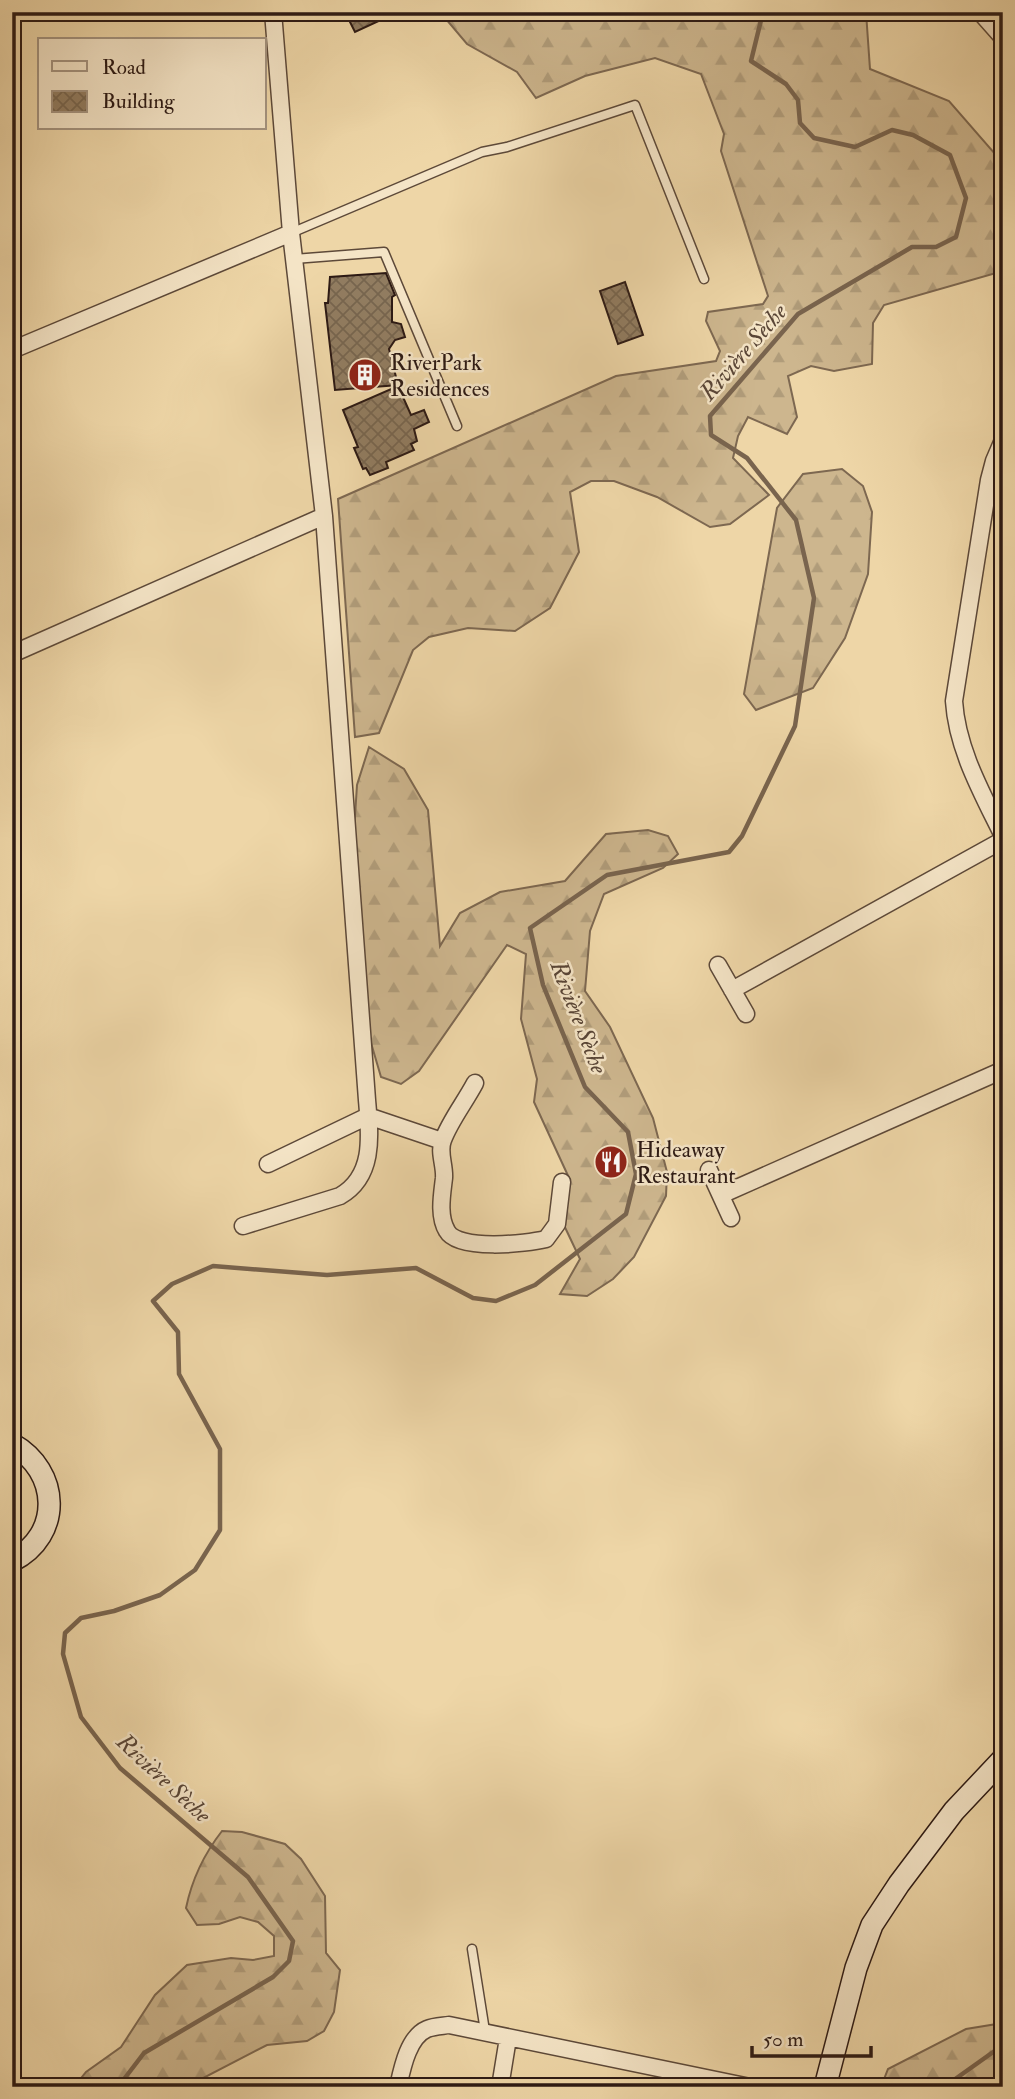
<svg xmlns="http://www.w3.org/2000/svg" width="1015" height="2099" font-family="'IM FELL Double Pica',serif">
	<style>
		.forest { fill: url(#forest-firs); stroke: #7d6851; stroke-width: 2 }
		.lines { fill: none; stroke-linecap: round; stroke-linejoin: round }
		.stream { stroke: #79644e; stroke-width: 4.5 }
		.building { fill: url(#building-cross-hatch); stroke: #2d1a14; stroke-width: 2 }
		.lane-casing { stroke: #5d4939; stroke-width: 11 }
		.street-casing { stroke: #5d4939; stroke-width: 19 }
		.secondary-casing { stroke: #2d1a14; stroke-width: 24 }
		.lane { stroke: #f4e4c6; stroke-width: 8 }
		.street { stroke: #f4e4c6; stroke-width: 16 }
		.secondary { stroke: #f4e4c6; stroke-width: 21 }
		.labels { text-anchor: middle; stroke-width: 5; stroke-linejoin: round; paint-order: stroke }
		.poi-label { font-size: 23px; fill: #2d1a14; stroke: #f4e4c6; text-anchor: start }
		.water-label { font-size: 24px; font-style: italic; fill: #594536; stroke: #f4e4c6 }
	</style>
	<defs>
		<pattern id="forest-firs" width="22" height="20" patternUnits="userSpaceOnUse" patternTransform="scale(1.75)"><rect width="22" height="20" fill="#cdb68e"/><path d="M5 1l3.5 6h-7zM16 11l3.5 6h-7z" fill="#b09c7a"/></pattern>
		<pattern id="building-cross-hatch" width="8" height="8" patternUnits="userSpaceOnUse" patternTransform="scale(1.75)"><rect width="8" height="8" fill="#917c60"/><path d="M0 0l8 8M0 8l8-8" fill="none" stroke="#77654e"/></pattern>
	</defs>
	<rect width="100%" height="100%" fill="#eed6a7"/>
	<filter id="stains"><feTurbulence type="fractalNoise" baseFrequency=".00286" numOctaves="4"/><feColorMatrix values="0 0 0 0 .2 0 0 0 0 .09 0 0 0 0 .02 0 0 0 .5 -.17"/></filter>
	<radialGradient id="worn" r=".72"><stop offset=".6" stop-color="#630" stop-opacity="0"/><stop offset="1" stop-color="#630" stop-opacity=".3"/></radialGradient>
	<path class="forest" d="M440 12H866L870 69 949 101 1003 163V271L884 305 873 323 872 364 834 371 811 366 788 376 797 417 787 434 748 417 738 436 733 458 769 495 730 524 710 527 657 497 614 481H591L570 492 579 552 550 608 515 631 468 628 429 637 413 650 379 733 355 737 338 499 616 376 716 361 720 351 706 321 708 312 763 304 768 296 721 151 724 134 701 74 655 58 585 76 536 98 517 72 467 44Z
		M842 469 863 486 872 512 868 574 845 638 813 688 756 710 744 694 777 508 803 474Z
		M369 747 404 769 428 810 440 946 460 913 500 892 565 881 606 834 648 830 668 836 678 854 663 868 604 894 590 931 585 991 610 1027 653 1118 667 1172 666 1196 634 1257 613 1279 587 1296 560 1294 580 1259 562 1221 570 1180 534 1102 537 1079 521 1019 526 954 507 945 419 1071 401 1084 381 1077 369 1036 353 847 357 785Z
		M222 1831 242 1832 285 1844 301 1859 325 1896 326 1953 340 1970 334 2012 324 2031 307 2041 267 2045 186 2087H74L86 2072 121 2047 155 1995 187 1965 231 1958 253 1960 274 1956V1936L258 1922 240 1917 219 1924 197 1925 186 1908C192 1879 204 1854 222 1831Z
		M1003 2023V2087H881L888 2069 966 2029Z"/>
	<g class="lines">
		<path class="stream" d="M118 2087 144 2053 273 1977 289 1961 293 1941 248 1877 120 1768 81 1717 63 1654 65 1633 81 1618 114 1611 160 1595 195 1570 220 1530V1449L179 1374 178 1332 153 1301 172 1284 213 1266 327 1275 416 1268 473 1298 496 1301 535 1285 626 1214 636 1174 628 1132 585 1087 543 985 530 928 607 875 729 852 742 836 795 726 814 598 796 520 747 458 711 435 710 416 798 314 912 247H936L956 237 966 198 950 155 913 135 892 130 855 147 814 138 800 123 798 100 786 84 751 61 763 12
			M944 2087 1003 2045"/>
	</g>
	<path class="building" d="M345 12H398L355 32Z
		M386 273 395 295 392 297V322L401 324 405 337 395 340 389 349 398 385 335 390 325 303H328L330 277Z
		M625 282 643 335 618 344 600 291Z
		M398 386 411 415 424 410 429 422 414 429 417 441 411 444 414 450 386 462 388 468 370 475 366 468 363 469 354 448 358 447 343 410Z"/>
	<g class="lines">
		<defs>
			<path id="lane" d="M291 233 482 152 507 147 635 105 704 279
				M294 259 384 252 457 426
				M472 1949 485 2031"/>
			<path id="street" d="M980 12 1003 38
				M12 350 291 233
				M1003 440 994 461 989 480 954 701C957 749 982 793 1003 836
				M12 654 324 516
				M718 965 746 1014
				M732 990 1003 840
				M475 1083C465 1102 450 1121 443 1140 438 1152 445 1165 444 1178 442 1195 438 1216 447 1231 458 1251 526 1244 546 1239L557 1224 562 1182
				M268 1164 368 1116 442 1141
				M709 1170 731 1218
				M721 1195 1003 1070
				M243 1226 340 1196C375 1176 370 1135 367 1100L324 516 291 233 273 12
				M398 2087C402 2069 408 2037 427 2029 434 2026 443 2026 449 2025L750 2087
				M500 2087 508 2038"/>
			<path id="secondary" d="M12 1444C60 1471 63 1535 12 1561
				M825 2087 856 1968 872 1925 899 1884 954 1811 1003 1759"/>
		</defs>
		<use href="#lane" class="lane-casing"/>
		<use href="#street" class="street-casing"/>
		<use href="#secondary" class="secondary-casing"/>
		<use href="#lane" class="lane"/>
		<use href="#street" class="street"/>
		<use href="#secondary" class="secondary"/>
	</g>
	<defs>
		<symbol id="building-disc" viewBox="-11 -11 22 22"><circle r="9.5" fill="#8f2418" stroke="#f4e4c6"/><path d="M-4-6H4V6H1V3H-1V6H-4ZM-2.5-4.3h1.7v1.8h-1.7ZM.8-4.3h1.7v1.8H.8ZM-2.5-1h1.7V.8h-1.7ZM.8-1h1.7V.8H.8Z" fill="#fff"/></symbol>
		<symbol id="restaurant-disc" viewBox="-11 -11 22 22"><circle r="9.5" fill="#8f2418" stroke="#f4e4c6"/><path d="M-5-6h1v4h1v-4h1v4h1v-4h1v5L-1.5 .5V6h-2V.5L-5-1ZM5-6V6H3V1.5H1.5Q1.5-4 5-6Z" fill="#fff"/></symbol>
	</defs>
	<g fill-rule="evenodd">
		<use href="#building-disc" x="346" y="356" width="38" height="38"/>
		<use href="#restaurant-disc" x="592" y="1143" width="38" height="38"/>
	</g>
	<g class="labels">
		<g class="poi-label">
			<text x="390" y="370">RiverPark<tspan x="390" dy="26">Residences</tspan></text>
			<text x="636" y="1157">Hideaway<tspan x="636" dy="26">Restaurant</tspan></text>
		</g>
		<g class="water-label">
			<text transform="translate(743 352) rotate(-49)" y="8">Rivière Sèche</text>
			<text transform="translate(579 1017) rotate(69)" y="8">Rivière Sèche</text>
			<text transform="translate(164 1778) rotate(43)" y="8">Rivière Sèche</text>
		</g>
	</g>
	<rect width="1015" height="2099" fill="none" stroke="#eed6a7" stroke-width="42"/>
	<rect x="14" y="14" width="987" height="2071" fill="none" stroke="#2d1a14" stroke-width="3.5"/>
	<rect x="21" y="21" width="973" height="2057" fill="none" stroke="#2d1a14" stroke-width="2"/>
	<rect x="38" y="38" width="228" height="91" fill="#f4e4c6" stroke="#a4937f" stroke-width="2"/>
	<rect x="52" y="61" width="35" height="10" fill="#f4e4c6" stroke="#a4937f" stroke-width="2"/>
	<text x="102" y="74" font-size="21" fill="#2d1a14">Road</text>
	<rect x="52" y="91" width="35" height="21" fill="url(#building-cross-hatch)" stroke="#a4937f" stroke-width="2"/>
	<text x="102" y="108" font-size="21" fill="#2d1a14">Building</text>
	<path d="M752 2046v10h119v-10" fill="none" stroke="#2d1a14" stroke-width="3.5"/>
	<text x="763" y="2046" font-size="21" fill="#2d1a14" stroke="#f4e4c6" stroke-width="5" paint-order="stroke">50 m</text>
	<rect width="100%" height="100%" filter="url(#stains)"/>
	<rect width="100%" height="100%" fill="url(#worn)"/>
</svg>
